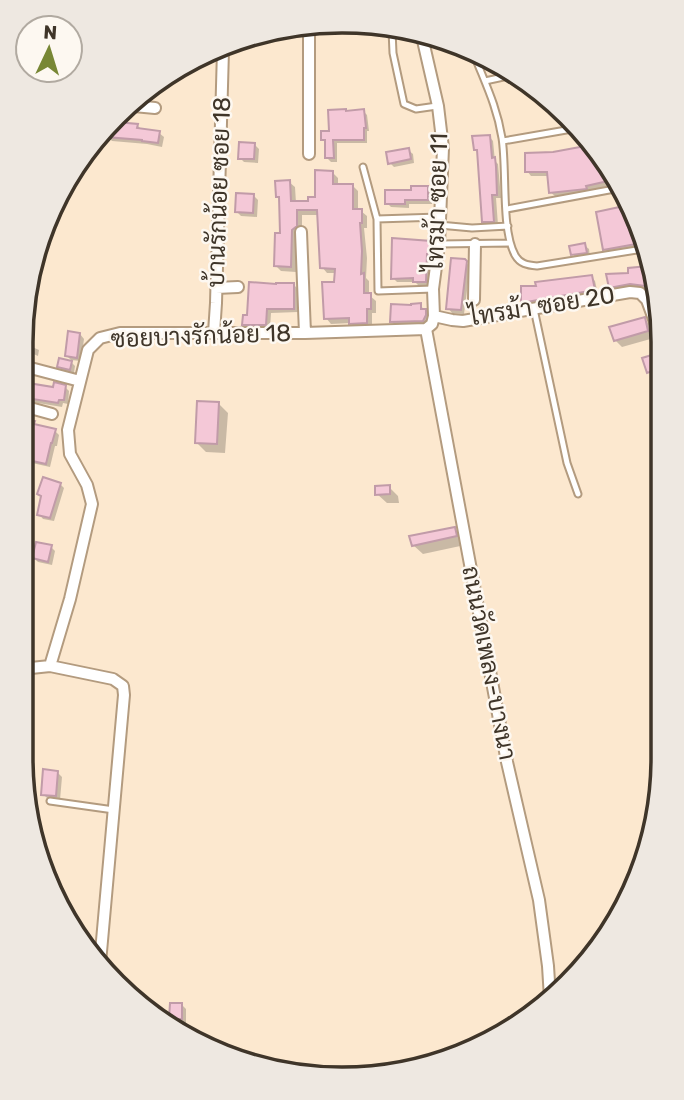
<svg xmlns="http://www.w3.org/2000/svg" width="684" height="1100" font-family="Rubik,Sarabun,sans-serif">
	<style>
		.shadow { fill: #0003 }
		.building { fill: #f4c8d7; stroke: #c19ba8; stroke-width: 2 }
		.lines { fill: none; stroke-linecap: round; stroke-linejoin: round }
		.service-casing { stroke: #b39b7f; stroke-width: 9 }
		.minor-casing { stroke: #b39b7f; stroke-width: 14 }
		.service { stroke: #fff; stroke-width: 5 }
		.minor { stroke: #fff; stroke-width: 10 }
		.labels { text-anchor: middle; stroke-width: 5; stroke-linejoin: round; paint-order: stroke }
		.street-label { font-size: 24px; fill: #3f3529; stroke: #fdf8f1 }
		.rim { fill: none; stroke: #3f3529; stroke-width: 3.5 }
	</style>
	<rect width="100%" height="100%" fill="#fce8cf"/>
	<path class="shadow" d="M363 111 367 115 369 131H367V143H337V162H331L327 158V144L322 139 331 133 347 113Z
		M114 123 137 125 142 130 159 133 164 137 162 147 147 144 112 141 108 137 109 128Z
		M489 136 493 141 495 161 498 164 501 198H496L498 225 488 226 484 221 478 153 475 149Z
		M254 144 259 149 258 163 244 162 240 158Z
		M588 148 617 184 590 190V193L555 196 550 192 549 176H531L527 171 553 154Z
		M408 150 413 154 414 163 394 167 390 163Z
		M332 172 338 178V186L352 185 358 191V211H361L367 216V228H364L367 258 366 278 369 281V295L376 301V313H372V328L356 329 351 323 331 324 326 318 336 284V273H327L322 267 319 215H302V232L298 236 296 272 281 271 276 266 281 235V200L277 196 289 182 295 187 296 203H310L316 199Z
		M427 187 432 192V204H409V208L391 207 387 203Z
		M253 195 258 200 257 217 241 216 237 212Z
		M632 207 643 248 609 254 604 249 598 213Z
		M430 243 435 247 434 258 431 257 430 286H419L415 282H397L393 278Z
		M584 245 589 249 590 257 577 259 573 254Z
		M465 261 470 267 464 314 452 313 448 308Z
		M648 269 654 290 635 287 614 291 610 287 630 275Z
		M591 277 595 281 598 294 527 306 523 302 538 287Z
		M293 284 298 289V312L271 313 270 329H248L244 324 248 317Z
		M420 305 429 315V324L396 326 392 322Z
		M644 319 651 326 654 338 622 347 615 340Z
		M80 334 84 339 81 361 71 360 66 355Z
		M30 346 39 350 38 356 29 352Z
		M655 356 659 360 662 373 653 376 649 372Z
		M71 362 75 366 74 373 63 371 59 366Z
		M23 384 54 389 65 387 69 391 68 404 63 403 62 407 32 402 29 399 23 398Z
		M218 403 228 413 225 453 206 452 196 442Z
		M34 423 37 426 55 431 59 435 57 446H55L50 467 23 461V425Z
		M60 484 64 488 54 521 43 519 39 514Z
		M389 487 398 496 399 503H387L377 494Z
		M23 488 29 493 22 516Z
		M454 528 464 538 465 545 423 554 413 545Z
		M51 547 55 551 52 565 38 562 34 558Z
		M57 772 62 777 60 800 47 798 43 794Z
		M118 983H124L128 988 127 992Z
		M182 1005 186 1009V1023L175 1022 171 1018Z"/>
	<path class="building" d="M346 109V111L364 109 366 128H364V140H333L334 158H325V140H321V131H329L328 110Z
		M116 122 138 124 137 128 160 131 158 143 142 141V140L106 137 107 129Z
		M490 135 492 158 495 157 496 167 497 195H492L494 222H482L477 150H474L472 136Z
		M239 142 255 143 254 159H238Z
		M580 147H587L605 170 608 181 586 186 587 189 549 193 547 172H525V153L553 152Z
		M409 148 411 159 388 164 386 152Z
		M315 170 333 171V184H353V209H362V223H360L362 251 361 274 364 273V293H371V309H367V323L349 324V318L324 319 322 282H334L335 269 320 268 317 210H297V226L292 230 291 267 274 266 275 233H280L279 197H276L275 181 290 180 291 201H308V197H315Z
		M411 186H428V200H405V204H385V190H411Z
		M236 193 254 194 253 213 235 212Z
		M629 205 633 224 636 244 603 250 596 212Z
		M392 238 431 241 430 254H427L426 282H413V278L391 279Z
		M585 243 587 253 571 255 569 246Z
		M451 258 465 259 467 261 461 310 446 309Z
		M648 266 653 287 630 284 609 288 606 274 628 273V268Z
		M592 275 595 290 521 303V286H536L535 282Z
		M249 282 276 284V283H294V309H267L266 325H242L243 315H247Z
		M421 303V309H426V315L423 321 390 322 391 304 411 305V304Z
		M645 317 648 331 614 341 609 327Z
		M68 331 80 333 77 358 65 356Z
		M655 354 661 368 647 373 642 358Z
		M59 358 72 361 70 370 57 367Z
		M54 382 66 385 64 400H59L58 403 26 398 28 383 53 387Z
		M197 401 219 402 217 444 195 443Z
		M26 420 35 421 34 424 56 429 52 443H51L46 464 28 460 32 437 23 436V423H25Z
		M43 477 61 483 50 518 37 515 41 496 37 494Z
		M390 485V494L375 495V486Z
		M455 527 457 536 412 546 409 536Z
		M36 542 52 545 48 562 32 558Z
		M43 769 58 771 56 796 41 795Z
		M170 1003H182V1019H169Z"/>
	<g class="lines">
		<defs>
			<path id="service" d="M392 30 393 53 404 104 416 109 437 106
				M475 57C486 85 497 107 502 138 507 169 501 230 515 255 520 264 527 265 537 266L643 249
				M485 81 513 75
				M503 141 572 129
				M363 167 377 219 378 291 433 289
				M507 209 620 188
				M377 219 439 217
				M439 225 472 228 508 226
				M440 244 510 243
				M534 309 567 463 578 494
				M50 801 114 810"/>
			<path id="minor" d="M309 24V154
				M421 32 438 106 443 148 439 244 433 289 434 316 432 324 426 329
				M134 106 155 108
				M301 232 305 333
				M216 288 238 287
				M474 300 475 244
				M434 316 452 320 463 321 630 292 640 293 647 300 662 341
				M426 329 507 762 539 900 548 966 550 998
				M214 333 216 303 223 50
				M23 366 80 381
				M23 406 52 414
				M50 666 70 599 92 504 87 485 70 454 68 430 88 350 100 338 120 333H305L426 329
				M21 673 31 668 50 666 113 679 123 686 124 695 100 963"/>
		</defs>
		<use href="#service" class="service-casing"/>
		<use href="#minor" class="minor-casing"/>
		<use href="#service" class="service"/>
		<use href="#minor" class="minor"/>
	</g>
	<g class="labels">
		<g class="street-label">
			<text transform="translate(219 192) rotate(-88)" y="8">บ้านรักน้อย ซอย 18</text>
			<text transform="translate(437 202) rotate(-88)" y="8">ไทรม้า ซอย 11</text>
			<text transform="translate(542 306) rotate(-9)" y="8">ไทรม้า ซอย 20</text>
			<text transform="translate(201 336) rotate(-2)" y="8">ซอยบางรักน้อย 18</text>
			<text transform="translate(489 663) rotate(79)" y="8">ถนนวัดเพลง-บางนา</text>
		</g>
	</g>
	<path d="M0 0H684V1100H0ZM342 33H342A309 309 0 0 1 651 342V758A309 309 0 0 1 342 1067H342A309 309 0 0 1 33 758V342A309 309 0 0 1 342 33Z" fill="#eee8e1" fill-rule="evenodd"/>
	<path class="rim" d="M342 33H342A309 309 0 0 1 651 342V758A309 309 0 0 1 342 1067H342A309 309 0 0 1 33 758V342A309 309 0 0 1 342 33Z"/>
	<g transform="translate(49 49) rotate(4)"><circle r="33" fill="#fdf8f1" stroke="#b1aaa1" stroke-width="2"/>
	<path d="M0-5L12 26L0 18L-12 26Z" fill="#788735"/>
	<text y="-10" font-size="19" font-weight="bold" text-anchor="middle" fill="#3f3529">N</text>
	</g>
</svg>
